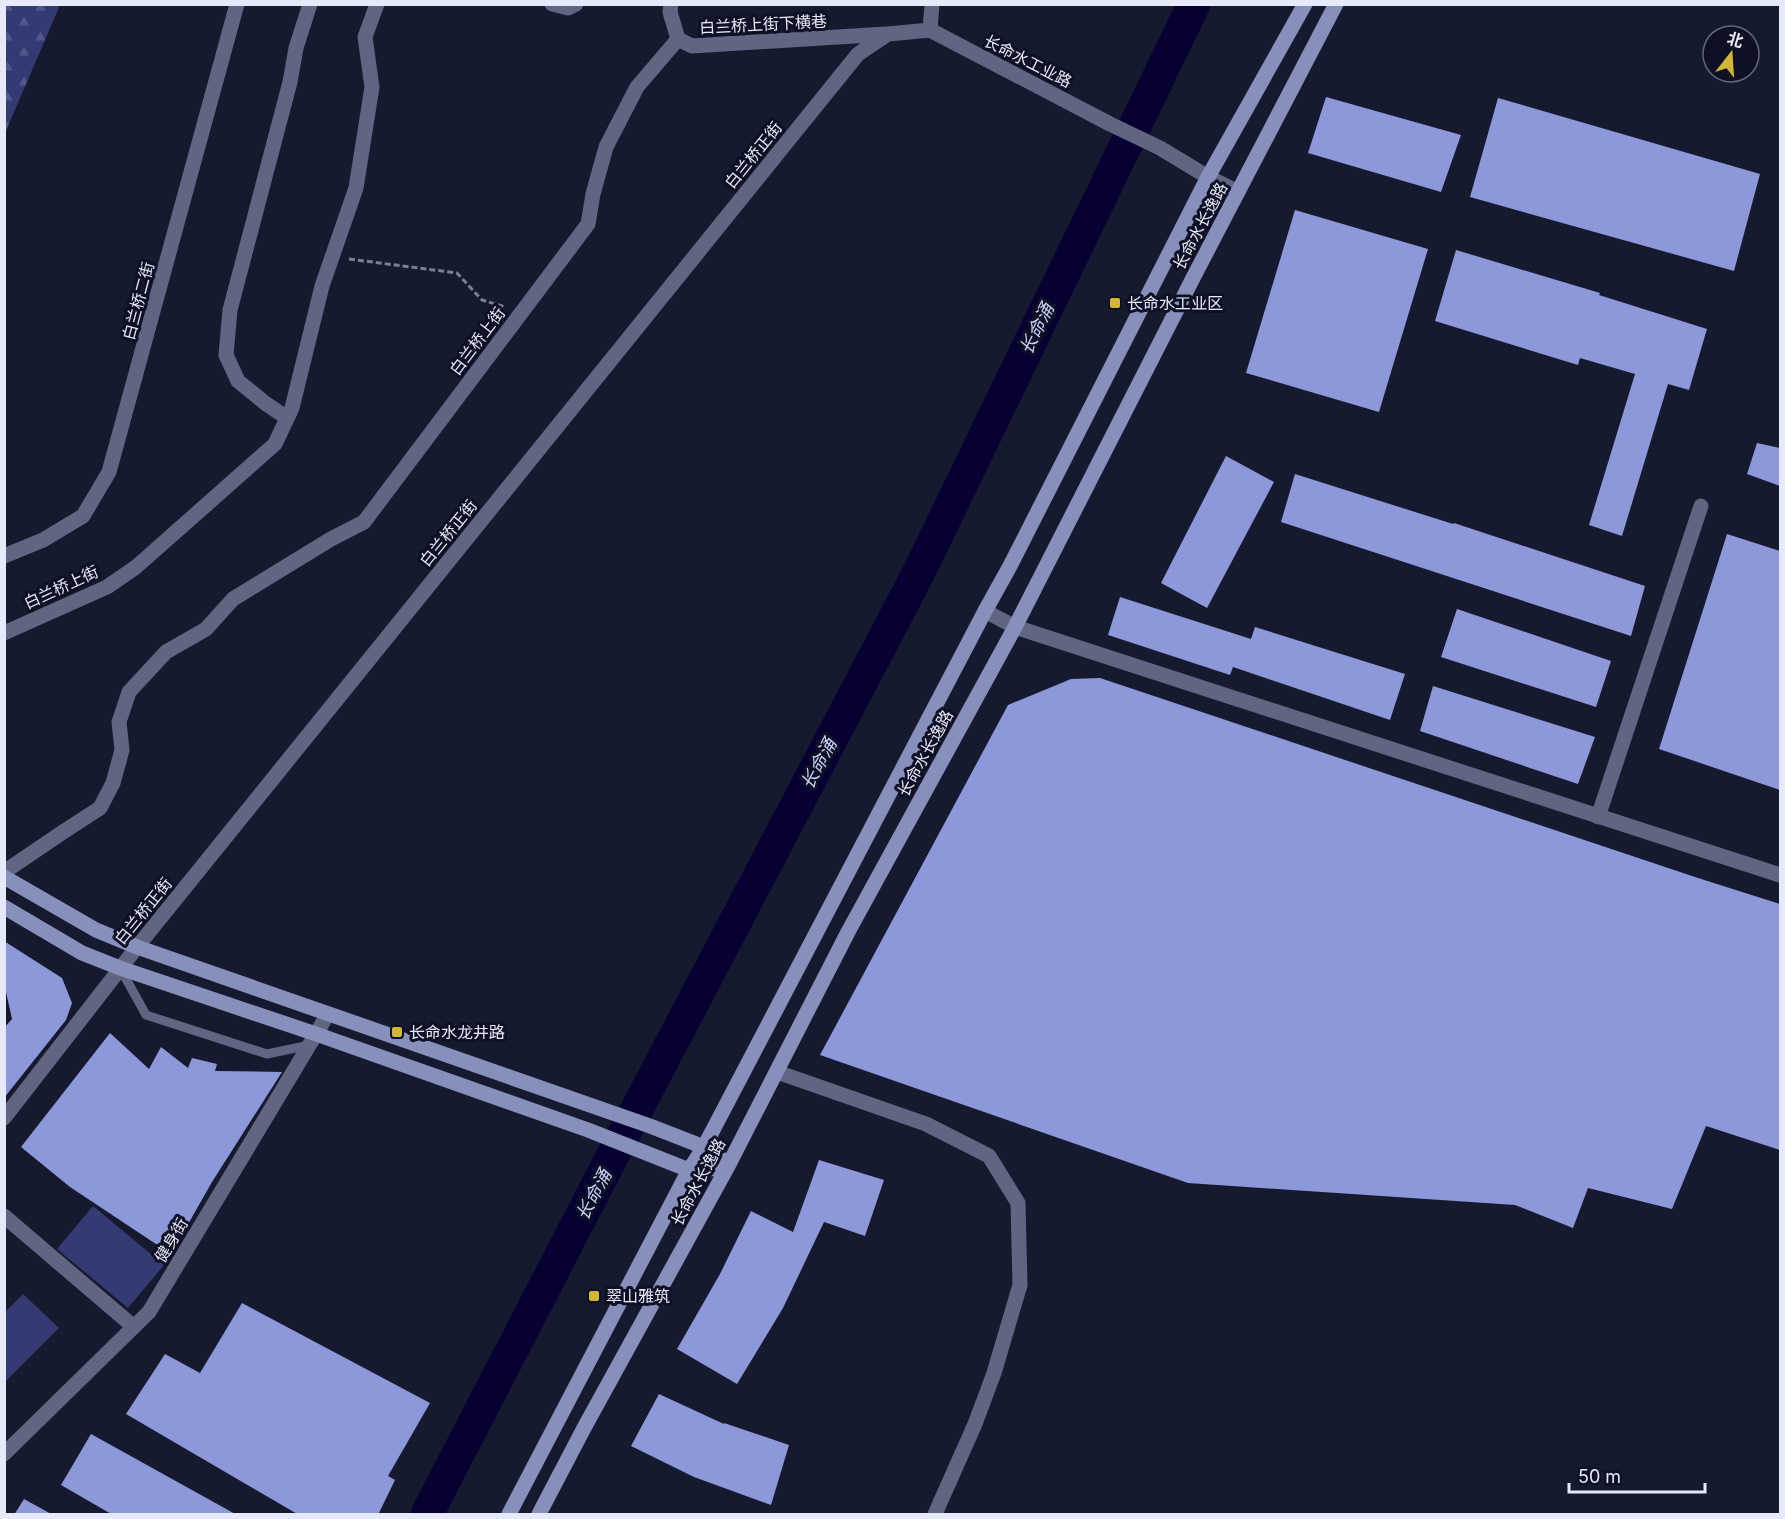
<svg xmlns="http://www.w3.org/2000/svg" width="1785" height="1519" font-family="Inter,'Noto Sans SC',sans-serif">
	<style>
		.forest { fill: url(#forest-firs) }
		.pitch { fill: #343a73 }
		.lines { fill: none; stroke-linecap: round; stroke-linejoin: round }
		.river { stroke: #070033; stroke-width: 33 }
		.building { fill: #8c98da }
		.path { stroke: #7b7f90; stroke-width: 3; stroke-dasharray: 6 3; stroke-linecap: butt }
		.lane { stroke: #606581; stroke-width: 9 }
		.street { stroke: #606581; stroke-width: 15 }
		.secondary { stroke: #878fbc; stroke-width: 15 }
		.poi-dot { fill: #d3b635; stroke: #0e1024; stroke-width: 2 }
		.labels { text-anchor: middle; stroke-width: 6; stroke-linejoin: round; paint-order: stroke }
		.street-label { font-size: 16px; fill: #e6e9f8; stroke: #0e1024 }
		.poi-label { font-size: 16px; fill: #e6e9f8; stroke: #0e1024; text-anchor: start }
		.water-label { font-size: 18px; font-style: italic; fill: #c9d1f5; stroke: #0e1024 }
	</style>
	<defs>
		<pattern id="forest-firs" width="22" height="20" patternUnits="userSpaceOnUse" patternTransform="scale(1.5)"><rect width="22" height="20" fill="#343a73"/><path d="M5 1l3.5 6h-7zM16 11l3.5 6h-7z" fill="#515688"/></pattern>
	</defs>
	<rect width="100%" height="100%" fill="#161a2e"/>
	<path class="forest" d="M5 4 60 5 5 133 4 5Z"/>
	<path class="pitch" d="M93 1206 164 1265 128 1308 57 1249Z
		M23 1294 59 1328 5 1382V1312Z"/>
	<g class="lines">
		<path class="river" d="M427 1514 616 1149 918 574 1194 4"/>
	</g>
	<path class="building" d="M1326 97 1461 135 1441 192 1308 153Z
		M1498 98 1760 174 1734 271 1470 197Z
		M1295 210 1428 249 1379 412 1246 373Z
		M1456 250 1600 293 1599 295 1707 329 1689 390 1668 384 1622 536 1589 525 1635 374 1580 358 1578 365 1435 321Z
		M1757 443 1780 448V486L1747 474Z
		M1226 456 1274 482 1207 608 1161 583Z
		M1295 474 1453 524 1454 523 1645 586 1631 636 1281 522Z
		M1727 534 1780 551V790L1659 749Z
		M1120 597 1251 639 1255 627 1405 674 1390 720 1233 667 1230 675 1108 635Z
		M1457 609 1611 661 1596 707 1441 657Z
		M1100 678 1698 878 1780 904V1150L1706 1126 1672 1209 1588 1188 1573 1228 1515 1205 1188 1183 820 1055 1008 705 1071 679Z
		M1433 686 1595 737 1578 784 1420 731Z
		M4 941 62 978 72 1003 66 1020 4 1098V1028L12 1019 6 992 4 990Z
		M110 1033 149 1069 161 1047 188 1068 192 1058 217 1064 215 1071 282 1072 212 1182 171 1254 70 1187 21 1147Z
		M819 1160 884 1180 865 1236 824 1222 783 1308 737 1384 677 1349 720 1274 751 1211 793 1232Z
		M242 1303 430 1403 388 1476 395 1480 378 1515H299L126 1414 165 1354 200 1373Z
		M659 1394 724 1424V1423L789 1445 771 1505 694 1477 631 1446Z
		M91 1434 237 1515H113L61 1485Z
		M24 1499 53 1515H14Z"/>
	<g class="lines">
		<path class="path" d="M349 259 457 273 482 300 505 307"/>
		<path class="lane" d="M120 968 146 1015 267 1054 310 1045"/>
		<path class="street" d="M552 4 568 8 576 4
			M930 30 1110 124 1160 148 1208 177 1238 192
			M678 39 692 46 886 34
			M287 418 265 403 238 381 226 355 230 310 290 82 296 48 310 4
			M4 556 43 540 83 516 109 472 237 4
			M985 611 1015 627 1780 875
			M4 633 107 587 136 567 275 444 292 408 322 286 356 188 372 87 365 37 377 4
			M1598 817 1701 506
			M4 870H7L63 832 100 808 113 783 122 750 119 722 129 692 166 652 206 629 233 599 331 539 364 522 588 224 593 194 606 147 637 87 678 39 670 12 671 4
			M777 1072 926 1124 989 1156 1018 1203 1020 1285 994 1373 975 1424 935 1514
			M4 1118 137 947 858 54 888 34 930 30 932 4
			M4 1216 134 1327
			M4 1454 149 1312 328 1014"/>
		<path class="secondary" d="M4 877 96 930 137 947 650 1126 704 1147 729 1164
			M4 907 82 953 120 968 316 1034 588 1130 689 1170 727 1168
			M509 1514 689 1170 704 1147 985 611 1010 566 1208 177 1305 4
			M539 1514 584 1428 727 1168 848 932 1015 627 1193 278 1336 4"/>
	</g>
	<g class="poi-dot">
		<rect x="1109" y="297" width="12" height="12" rx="3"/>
		<rect x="391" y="1026" width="12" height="12" rx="3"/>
		<rect x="588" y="1290" width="12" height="12" rx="3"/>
	</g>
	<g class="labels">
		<g class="street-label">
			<text transform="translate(763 24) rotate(-3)" y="6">白兰桥上街下横巷</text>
			<text transform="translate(1028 61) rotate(27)" y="6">长命水工业路</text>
			<text transform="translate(753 155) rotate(-51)" y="6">白兰桥正街</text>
			<text transform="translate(1200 226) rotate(-62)" y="6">长命水长逸路</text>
			<text transform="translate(138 301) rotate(-75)" y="6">白兰桥二街</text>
			<text transform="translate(477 341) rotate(-53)" y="6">白兰桥上街</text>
			<text transform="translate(448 533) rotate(-51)" y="6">白兰桥正街</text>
			<text transform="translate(61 587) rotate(-25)" y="6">白兰桥上街</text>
			<text transform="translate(925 753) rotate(-61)" y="6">长命水长逸路</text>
			<text transform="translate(143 911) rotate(-51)" y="6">白兰桥正街</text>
			<text transform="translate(698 1182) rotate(-62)" y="6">长命水长逸路</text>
			<text transform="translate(171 1240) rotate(-59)" y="6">健身街</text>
		</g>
		<g class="poi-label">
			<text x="1127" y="309">长命水工业区</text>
			<text x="409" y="1038">长命水龙井路</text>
			<text x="606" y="1302">翠山雅筑</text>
		</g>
		<g class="water-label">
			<text transform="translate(1037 329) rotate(-64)" y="6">长命涌</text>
			<text transform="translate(819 764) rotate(-62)" y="6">长命涌</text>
			<text transform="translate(594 1195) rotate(-62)" y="6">长命涌</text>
		</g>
	</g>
	<rect width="1785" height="1519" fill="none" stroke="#e6e9f8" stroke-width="12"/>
	<g transform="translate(1731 54) rotate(17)"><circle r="28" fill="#0e1024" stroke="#646779" stroke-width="1.5"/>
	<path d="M0-4.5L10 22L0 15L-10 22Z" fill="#d3b635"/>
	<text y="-9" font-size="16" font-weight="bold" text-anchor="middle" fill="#e6e9f8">北</text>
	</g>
	<path d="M1569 1483v9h136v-9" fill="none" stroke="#e6e9f8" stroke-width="3"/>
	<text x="1578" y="1483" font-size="18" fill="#e6e9f8" stroke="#0e1024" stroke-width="4.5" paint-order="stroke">50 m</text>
</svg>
